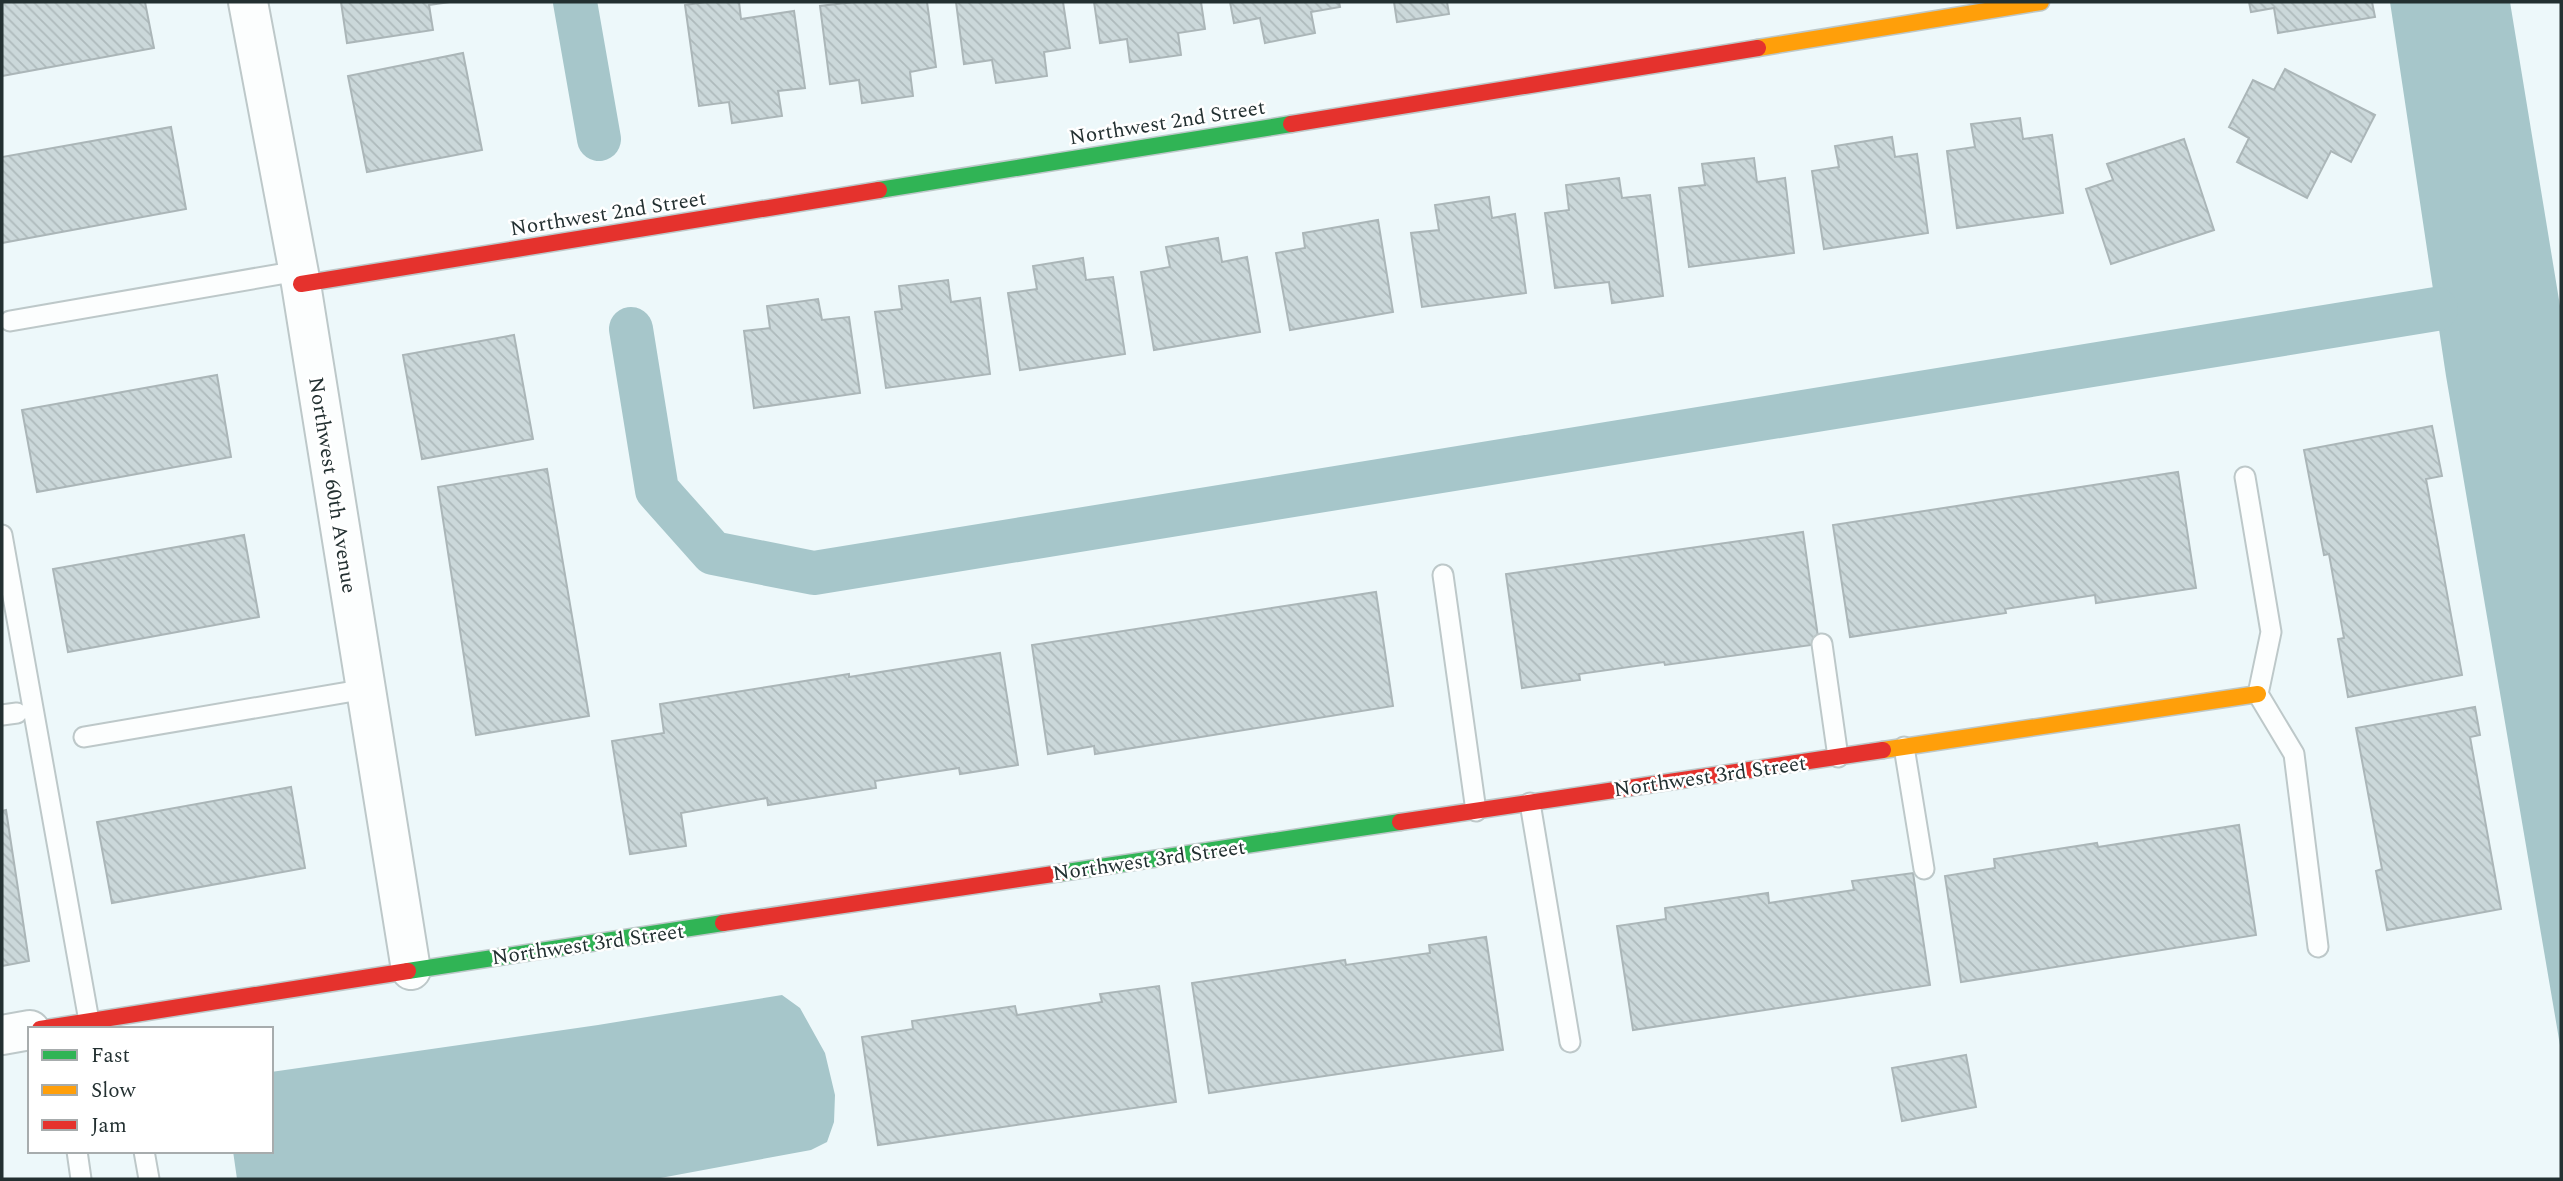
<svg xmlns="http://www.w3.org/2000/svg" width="2563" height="1181" font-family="Spectral,serif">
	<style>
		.water { fill: #a6c6ca }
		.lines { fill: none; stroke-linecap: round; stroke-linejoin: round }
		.canal { stroke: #a6c6ca; stroke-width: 44 }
		.building { fill: url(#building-back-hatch); stroke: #abb6b8; stroke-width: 2 }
		.lane-casing { stroke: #bdc8c9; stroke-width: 23 }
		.street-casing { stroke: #bdc8c9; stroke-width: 42 }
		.fast-casing { stroke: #bdc8c9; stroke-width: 19 }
		.slow-casing { stroke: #bdc8c9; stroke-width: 19 }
		.jam-casing { stroke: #bdc8c9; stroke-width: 19 }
		.lane { stroke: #fcfefe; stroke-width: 19 }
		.street { stroke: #fcfefe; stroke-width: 38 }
		.fast { stroke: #30b455; stroke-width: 16 }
		.slow { stroke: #ff9f0a; stroke-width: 16 }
		.jam { stroke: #e5322d; stroke-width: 16 }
		.labels { text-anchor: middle; stroke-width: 5; stroke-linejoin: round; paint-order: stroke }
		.street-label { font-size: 21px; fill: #233031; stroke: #fff }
	</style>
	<defs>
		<pattern id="building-back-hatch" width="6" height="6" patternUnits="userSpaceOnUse" patternTransform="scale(1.75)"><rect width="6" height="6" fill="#cbd8da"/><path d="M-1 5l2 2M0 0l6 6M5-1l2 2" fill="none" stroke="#aebabc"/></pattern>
	</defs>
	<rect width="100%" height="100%" fill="#edf8fa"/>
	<path class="water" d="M2390 2H2510L2561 312V1051L2446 376Z
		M782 995 800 1008 825 1053 835 1095 834 1122 827 1142 811 1150 655 1179H237L233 1151H271V1072L598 1025Z"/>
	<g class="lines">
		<path class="canal" d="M575 2 599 139
			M631 329 657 490 713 553 814 573 2436 309"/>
	</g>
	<path class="building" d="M2 2H145L154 48 2 76Z
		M341 2H450L429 5 433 30 347 43Z
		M706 2H739L741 19 794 11 805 88 778 91 782 116 732 123 729 102 699 106 685 5Z
		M854 2H927L936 67 910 72 913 96 862 103 859 80 830 84 820 6Z
		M956 2H1063L1070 48 1044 52 1047 76 996 83 992 60 964 64Z
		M1094 2H1201L1205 29 1178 33 1181 55 1130 62 1127 39 1100 43Z
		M1230 2H1339L1340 7 1311 12 1315 33 1265 43 1260 18 1234 23Z
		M1394 2H1447L1449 14 1397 22Z
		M2249 2H2372L2375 17 2278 33 2274 8 2251 12Z
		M463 53 482 150 367 172 348 76Z
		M2285 69 2375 115 2351 162 2331 151 2307 198 2237 162 2249 138 2229 127 2253 80 2274 90Z
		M2020 118 2023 139 2052 135 2063 213 1957 228 1947 151 1975 147 1971 124Z
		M171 127 186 209 2 243V157Z
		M1892 137 1895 157 1917 154 1928 233 1824 249 1812 171 1839 167 1835 146Z
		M2184 139 2214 230 2111 264 2086 189 2113 180 2107 164Z
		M1754 158 1757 182 1785 178 1794 253 1689 267 1679 188 1705 185 1702 164Z
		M1619 178 1622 198 1650 195 1663 296 1612 303 1609 282 1555 288 1545 213 1569 210 1566 185Z
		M1489 197 1492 218 1515 214 1526 293 1422 307 1411 233 1439 230 1435 205Z
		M1378 220 1393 312 1290 330 1276 253 1305 248 1303 233Z
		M1218 238 1222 262 1247 257 1260 332 1154 350 1141 272 1170 267 1166 247Z
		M1083 258 1086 280 1113 277 1125 354 1020 370 1008 293 1037 289 1033 266Z
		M948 280 951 302 980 298 990 374 886 388 875 312 902 309 899 286Z
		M818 299 822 320 849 317 860 393 754 408 744 331 770 328 767 306Z
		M514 335 533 439 422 459 403 355Z
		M217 375 231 457 37 492 22 410Z
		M2432 426 2442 476 2426 479 2462 675 2348 697 2338 639 2344 638 2329 554 2324 555 2304 450Z
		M547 469 589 716 476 735 438 487Z
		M2178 472 2196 588 2096 603 2095 595 2005 609 2006 613 1850 637 1833 525Z
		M1803 532 1819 644 1665 665 1664 662 1579 674 1580 680 1522 688 1506 574Z
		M244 535 259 617 68 652 53 569Z
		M1376 592 1393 706 1095 754 1094 746 1048 754 1032 645Z
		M1000 653 1018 765 960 774 959 768 875 781 876 788 768 805 767 798 681 813 686 846 630 854 612 741 664 733 660 704 849 674V677Z
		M2475 707 2480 735 2470 737 2501 909 2387 930 2376 871 2382 869 2356 728Z
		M291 787 305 868 112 903 97 822Z
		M6 810 29 961 2 966V811Z
		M2239 825 2256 935 1961 982 1945 876 1995 868 1994 859 2097 843 2098 847Z
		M1913 873 1930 985 1633 1030 1617 926 1666 919 1665 908 1768 893 1769 903 1854 890 1852 881Z
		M1486 937 1503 1050 1209 1093 1192 983 1345 960 1346 965 1430 953 1429 945Z
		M1159 986 1176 1102 878 1145 862 1037 913 1029 912 1021 1015 1006 1017 1015 1102 1002 1100 994Z
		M1966 1055 1976 1107 1902 1121 1892 1068Z"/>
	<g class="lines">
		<defs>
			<path id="lane" d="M10 321 298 271
				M2245 477 2271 632 2258 694 2294 754 2318 947
				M2 535 89 1021
				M1443 575 1476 811
				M1822 644 1838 757
				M2 715 17 713
				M84 737 366 689
				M1904 747 1924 869
				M1530 803 1570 1042
				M77 1151 81 1179
				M144 1151 149 1179"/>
			<path id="street" d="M248 2 301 284 411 970
				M2 1035 30 1030"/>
			<path id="fast" d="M879 190 1291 124
				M1060 873 1400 822
				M408 971 723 923"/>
			<path id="slow" d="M1758 48 2041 2
				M1883 750 2258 694"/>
			<path id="jam" d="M1291 124 1758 48
				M301 284 879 190
				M1400 822 1883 750
				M723 923 1060 873
				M40 1029 408 971"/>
		</defs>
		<use href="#lane" class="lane-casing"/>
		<use href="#street" class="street-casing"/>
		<use href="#fast" class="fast-casing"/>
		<use href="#slow" class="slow-casing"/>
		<use href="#jam" class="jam-casing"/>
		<use href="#lane" class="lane"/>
		<use href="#street" class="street"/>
		<use href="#fast" class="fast"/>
		<use href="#slow" class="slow"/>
		<use href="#jam" class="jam"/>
	</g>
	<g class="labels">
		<g class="street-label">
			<text transform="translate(1167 122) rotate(-9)" y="7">Northwest 2nd Street</text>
			<text transform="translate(608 213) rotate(-9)" y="7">Northwest 2nd Street</text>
			<text transform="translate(333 485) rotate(81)" y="7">Northwest 60th Avenue</text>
			<text transform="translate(1710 776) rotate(-8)" y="7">Northwest 3rd Street</text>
			<text transform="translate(1149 860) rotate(-8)" y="7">Northwest 3rd Street</text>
			<text transform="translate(588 944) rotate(-8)" y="7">Northwest 3rd Street</text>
		</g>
	</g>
	<rect width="2563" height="1181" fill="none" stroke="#233031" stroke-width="7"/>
	<rect x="28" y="1027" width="245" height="126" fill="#ffffff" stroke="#a7acad" stroke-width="2"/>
	<rect x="42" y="1050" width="35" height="10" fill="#30b455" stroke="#a7acad" stroke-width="2"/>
	<text x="91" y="1062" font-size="21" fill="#233031">Fast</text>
	<rect x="42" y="1085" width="35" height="10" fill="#ff9f0a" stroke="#a7acad" stroke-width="2"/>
	<text x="91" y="1097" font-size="21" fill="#233031">Slow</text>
	<rect x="42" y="1120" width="35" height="10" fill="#e5322d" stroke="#a7acad" stroke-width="2"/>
	<text x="91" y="1132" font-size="21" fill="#233031">Jam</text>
</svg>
